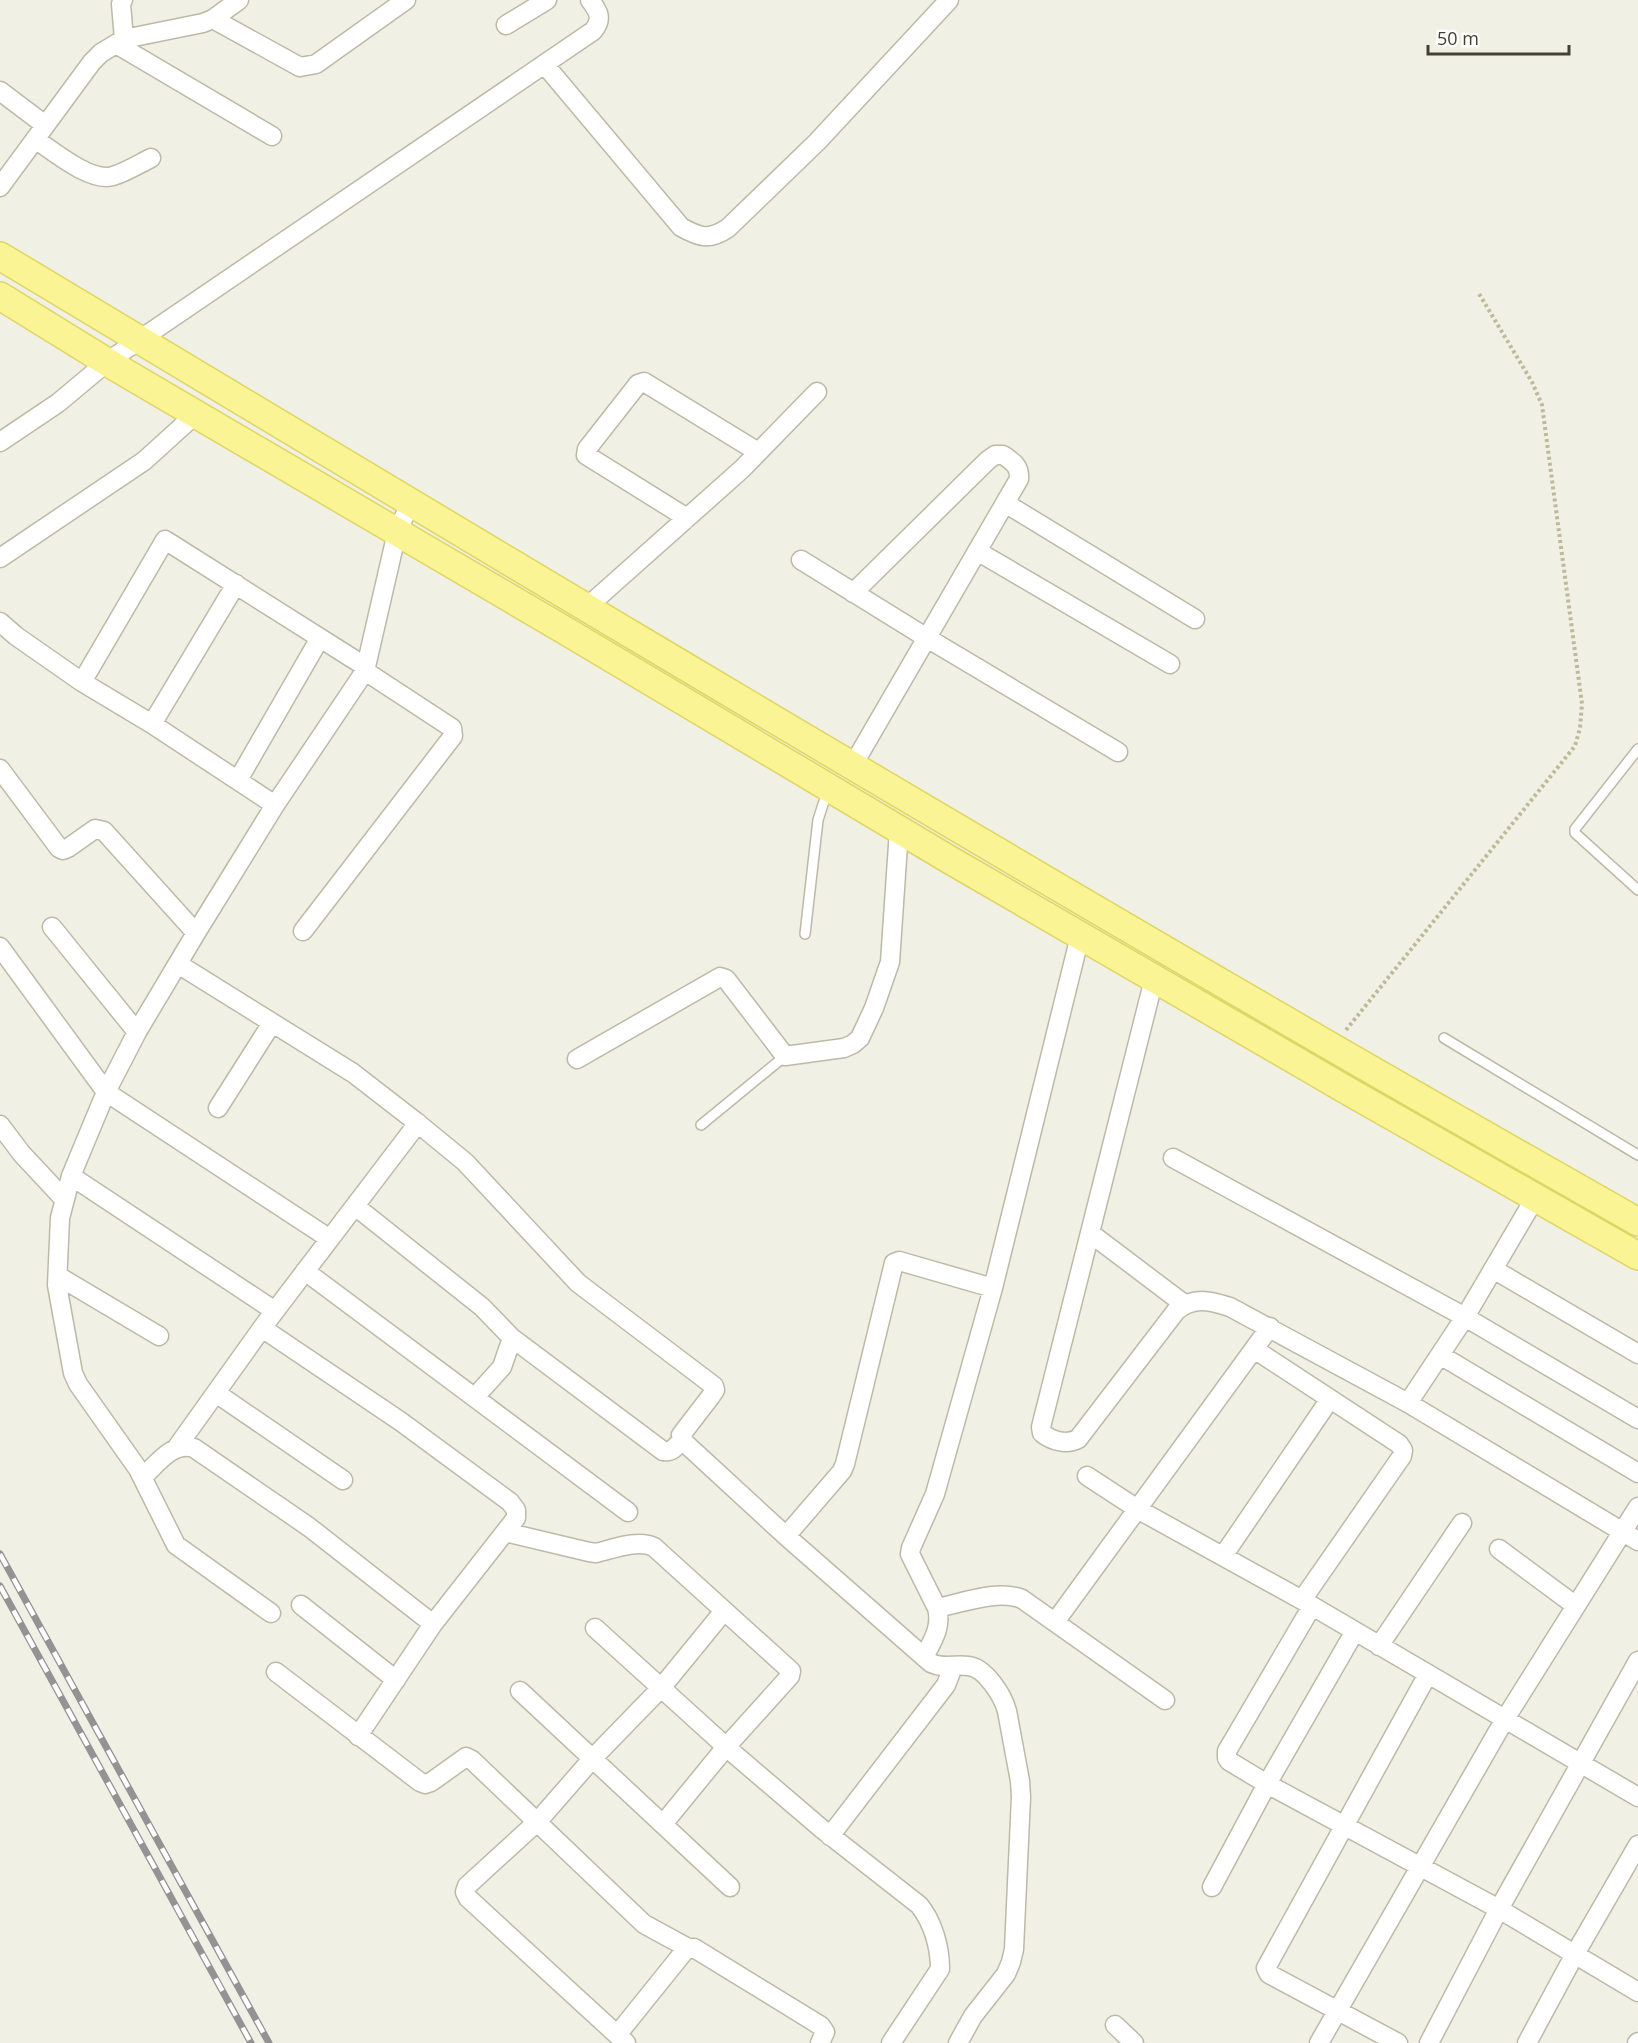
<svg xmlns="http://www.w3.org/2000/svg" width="1638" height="2043" font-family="'Open Sans',sans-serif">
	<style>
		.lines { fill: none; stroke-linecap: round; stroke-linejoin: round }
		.lane-casing { stroke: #bcbaa7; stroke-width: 12 }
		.street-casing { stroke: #bcbaa7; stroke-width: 21 }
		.primary-casing { stroke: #ded664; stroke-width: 30 }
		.path { stroke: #bdb999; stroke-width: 4; stroke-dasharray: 3 3; stroke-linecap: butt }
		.lane { stroke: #fff; stroke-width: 9 }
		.street { stroke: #fff; stroke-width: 18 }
		.primary { stroke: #faf494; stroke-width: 27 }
		.rail-casing { stroke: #939393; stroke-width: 7 }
		.rail { stroke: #fff; stroke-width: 4.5; stroke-dasharray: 14; stroke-linecap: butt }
	</style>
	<rect width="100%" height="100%" fill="#f1f0e4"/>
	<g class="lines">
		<defs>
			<path id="lane" d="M1638 749 1575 829V833L1638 890
				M805 934 818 820 828 789
				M1444 1038 1638 1155
				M701 1125 785 1056"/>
			<path id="street" d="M123 0 121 4 124 39
				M213 19 300 67 316 64 406 0
				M506 25 547 0
				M116 44 272 136
				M545 65 681 227C699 237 709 241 728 228L817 142 949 0
				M0 91 45 125
				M35 139C53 151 91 183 113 176 126 172 139 164 151 158
				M0 187 92 62 101 53 124 39 203 23 213 19 239 0
				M0 442 58 403 107 362 593 31C603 19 599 12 590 0
				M1005 503 1195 619
				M687 518 586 455 587 449 638 384 644 382 758 452
				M977 551 1170 664
				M0 558 144 461 197 413
				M801 560 927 638 1118 752
				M853 593 988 460 995 455H1003C1013 462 1020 466 1019 479L853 765
				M587 607 742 469 817 392
				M0 622 16 636 82 682 152 724 275 805
				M82 682 165 540 366 667
				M152 724 236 584
				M0 769 59 848 63 850 68 848 95 829 104 831 196 933
				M238 780 320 638
				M52 927 137 1032
				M303 931 453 736 452 728 365 671
				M0 947 106 1092 330 1239
				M178 964 353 1073 415 1121 465 1162 578 1283 714 1386 715 1390 711 1396 681 1435 685 1443 786 1536 931 1663C943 1669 955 1664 968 1666 985 1667 1003 1696 1007 1711L1020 1781 1021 1797 1014 1949 1011 1962 1006 1974 973 2016 958 2043
				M1154 979 1041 1427 1042 1433C1052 1441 1066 1445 1078 1439L1176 1311C1194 1296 1210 1301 1230 1307L1408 1403 1638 1541
				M577 1059 720 977 726 979 785 1056 844 1048 853 1044 860 1038 874 1008 890 962 899 830
				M218 1108 272 1023
				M0 1125 22 1154 64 1199
				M1173 1158 1465 1317 1638 1419
				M71 1176 275 1311
				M355 1206 482 1307 512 1338 502 1367 475 1397
				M1090 1233 1184 1304
				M1493 1269 1638 1354
				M305 1271 628 1512
				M58 1276 159 1336
				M262 1328 400 1421 510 1502 516 1510V1518L433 1624 358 1736
				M512 1338 663 1451C673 1453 677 1445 682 1439
				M1254 1349 1399 1444 1403 1450 1402 1456 1302 1600
				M1440 1355 1638 1473
				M216 1393 343 1480
				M1408 1403 1465 1317 1535 1198
				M177 1447 262 1328 418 1123
				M1087 1476 1139 1510 1302 1600 1638 1797
				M143 1477C157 1464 173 1441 194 1448L309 1527 433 1624
				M505 1532 589 1552 596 1553C613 1549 638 1539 654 1547L791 1671 790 1676 726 1747 663 1824
				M786 1536 842 1471 845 1464 894 1263 899 1261 993 1288
				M1499 1549 1576 1606
				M1223 1556 1330 1399
				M301 1605 396 1680
				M1312 1606 1227 1751V1758L1229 1761 1267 1784 1499 1909 1638 1992
				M937 1608C962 1603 999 1589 1022 1599L1165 1700
				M271 1613 176 1545 138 1469 78 1384 73 1373 57 1285 60 1218 71 1176 106 1092 137 1032 196 933 275 805 365 671 397 532 411 502
				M1055 1622 1270 1327
				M595 1628 733 1753 822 1829 919 1905C933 1922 940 1947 940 1969L891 2043
				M1379 1646 1462 1523
				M924 1657C933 1640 942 1627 937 1608L910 1554 911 1548 935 1494 993 1288 1080 936
				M276 1672 420 1782 425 1784 431 1782 466 1757 472 1760 644 1924 688 1948
				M520 1691 730 1887
				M830 1836 946 1685 951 1672 947 1666
				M1212 1887 1267 1784 1355 1631
				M1115 2025 1134 2043
				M617 2035 683 1953 688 1948H694L821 2026 825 2032 820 2043
				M626 2043 468 1898 465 1892 467 1886 538 1821 593 1758 661 1688 724 1611
				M1319 2043 1505 1719 1638 1507
				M1398 2043 1269 1974 1266 1968 1428 1674
				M1429 2043 1499 1909 1638 1661
				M1527 2043 1575 1954 1638 1845
				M1637 2043 1638 2042"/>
			<path id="primary" d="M0 256C426 512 852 768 1282 1018 1400 1087 1519 1154 1638 1222
				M0 296 107 362 566 631 950 860 1348 1091 1638 1256"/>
		</defs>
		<use href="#lane" class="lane-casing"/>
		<use href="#street" class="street-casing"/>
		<use href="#primary" class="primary-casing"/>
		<path class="path" d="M1346 1030 1575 746 1580 728 1582 704 1542 405 1532 382 1478 292"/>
		<use href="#lane" class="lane"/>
		<use href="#street" class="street"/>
		<use href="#primary" class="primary"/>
		<defs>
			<path id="rail" d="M0 1554 269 2043
				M0 1586 251 2043"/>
		</defs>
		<use href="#rail" class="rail-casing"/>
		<use href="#rail" class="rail"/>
	</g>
	<path d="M1428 45v9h141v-9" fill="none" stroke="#434034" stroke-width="3"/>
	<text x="1437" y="45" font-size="18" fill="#434034" stroke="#ffffff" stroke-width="4.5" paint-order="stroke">50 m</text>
</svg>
